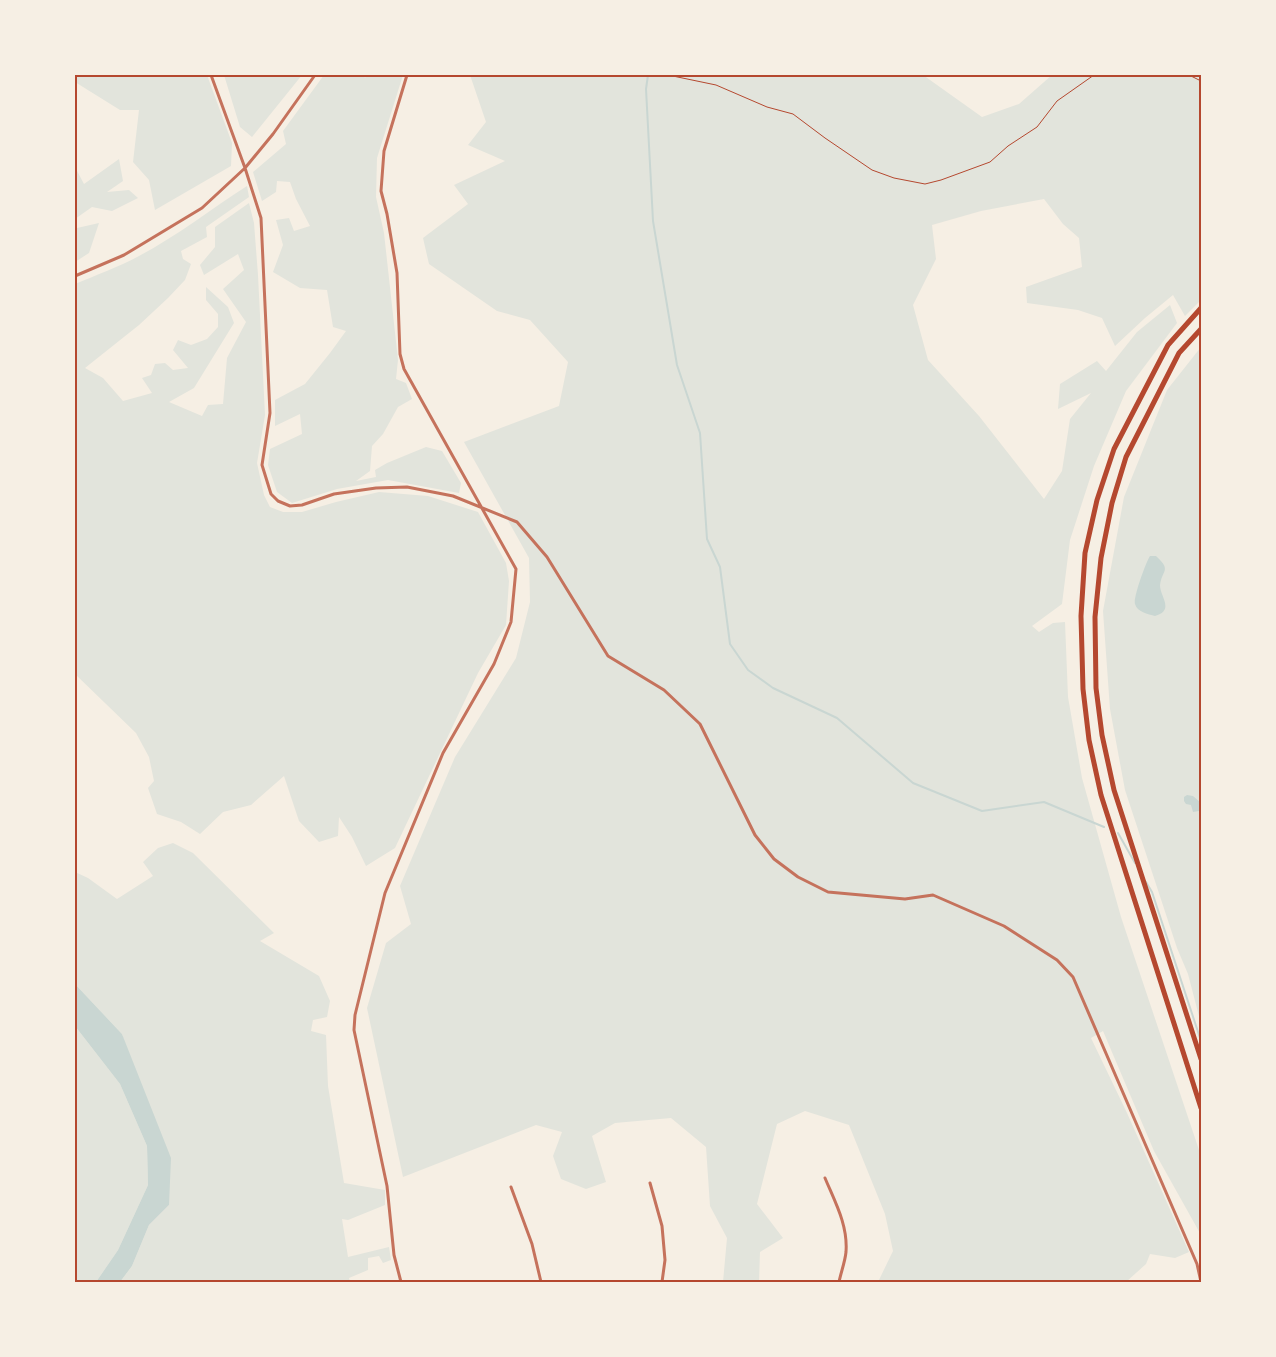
<svg xmlns="http://www.w3.org/2000/svg" width="1276" height="1357" font-family="Karla,sans-serif">
	<style>
		.green { fill: #e2e4dc }
		.water { fill: #c9d6d2 }
		.lines { fill: none; stroke-linecap: round; stroke-linejoin: round }
		.stream { stroke: #c9d6d2; stroke-width: 2 }
		.path { stroke: #b5482f; stroke-width: 1 }
		.minor { stroke: #c5725c; stroke-width: 3 }
		.trunk { stroke: #b5482f; stroke-width: 5 }
		.neatline { fill: none; stroke: #b5482f; stroke-width: 2 }
	</style>
	<rect width="100%" height="100%" fill="#f6efe4"/>
	<path class="green" d="M75 75H207L232 143 231 166 155 210 149 180 133 162 139 110H120L75 82Z
		M224 75H302L252 137 240 127Z
		M324 75H364L365 78 367 75H403L377 158 376 197 384 233 398 360 396 379 406 383 412 399 398 407 383 434 372 446 370 471 356 481 376 477 375 470 387 463 426 447 442 451 461 483 459 493 388 480 337 489 292 503 277 492 268 465 270 449 302 434 300 414 275 426V400L305 384 330 353 346 331 333 327 327 290 300 288 273 272 283 245 276 220 289 218 294 231 310 226 296 199 290 182 277 181 276 192 262 201 253 172 286 144 283 131Z
		M470 75H923L982 117 1019 104 1052 75H1201V300L1185 316 1173 295 1145 318 1115 346 1102 318 1078 310 1027 303 1026 287 1082 267 1079 238 1063 224 1044 199 981 211 932 225 936 259 913 305 928 360 979 416 1044 499 1062 471 1070 419 1091 393 1058 409 1060 384 1097 361 1106 371 1137 332 1170 305 1177 323 1126 391 1094 466 1070 540 1062 604 1032 626 1039 632 1053 623 1065 622 1068 697 1082 778 1121 917 1201 1156V1235L1154 1151 1103 1031 1091 1038 1127 1113 1189 1252 1175 1258 1150 1254 1146 1264 1126 1282H878L893 1251 885 1214 849 1125 805 1111 777 1124 757 1204 783 1238 760 1252 759 1282H723L727 1238 710 1206 706 1147 671 1118 615 1123 592 1136 606 1182 586 1189 561 1179 553 1156 562 1132 536 1125 403 1177 367 1008 386 943 411 924 400 886 455 757 516 658 530 602 529 558 464 442 559 406 568 362 530 320 497 311 429 264 423 238 468 204 454 185 505 161 468 145 486 122Z
		M119 159 123 181 107 192 129 190 138 198 112 211 92 207 75 219V167L84 184Z
		M247 186 249 197 206 227 207 237 181 251 183 259 191 264 185 280 168 298 139 325 85 368 103 378 123 401 152 393 142 378 151 375 155 364 165 363 173 370 188 368 173 350 178 340 191 345 207 339 218 327V314L206 300V287L228 307 234 323 194 388 169 402 202 416 208 405 223 404 227 358 246 322 223 289 244 270 238 254 204 275 200 265 215 247V227L249 203 254 223 258 275 265 415 257 463 264 495 270 507 283 512H302L336 502 379 492 428 496 478 512 506 563 509 581 506 625 478 673 395 848 366 866 352 837 339 817 338 836 319 842 299 821 284 776 251 805 223 812 200 834 181 822 157 814 148 788 154 781 149 757 136 733 75 674V284C96 275 119 267 139 256 177 236 211 209 247 186Z
		M99 223 89 253 75 262V225L77 228Z
		M1201 347V1024L1188 974 1177 948 1125 790 1110 709 1103 611 1124 497 1167 390Z
		M173 843 193 853 274 933 260 941 319 976 330 1001 327 1017 313 1020 311 1031 326 1035 328 1086 344 1183 385 1190V1205L348 1220 342 1219 348 1257 389 1247 391 1260 383 1263 379 1256 368 1258V1270L349 1278 350 1282H120L132 1266 149 1225 169 1205 122 1034 75 984V872L88 878 117 899 153 876 143 862 158 848Z
		M75 1026 120 1084 147 1146 148 1185 118 1250 96 1282H75Z"/>
	<path class="water" d="M1150 556H1156C1172 571 1162 569 1160 585 1160 597 1175 610 1155 616 1148 614 1137 612 1135 604 1133 598 1146 562 1150 556Z
		M1187 795 1193 796 1201 803 1199 811 1193 812 1191 805 1186 804 1184 801V797Z
		M75 984 122 1034 171 1158 169 1205 149 1225 132 1266 120 1282H96L118 1250 148 1185 147 1146 120 1084 75 1026Z"/>
	<g class="lines">
		<path class="stream" d="M648 75 646 89 653 221 677 365 700 433 707 539 720 567 730 644 748 670 773 688 837 718 913 783 982 811 1044 802 1104 827
			M1118 833 1135 863
			M1146 882 1152 892 1201 1041"/>
		<path class="path" d="M668 75 716 85 767 107 793 114 825 138 872 170 894 178 925 184 941 180 990 162 1008 146 1037 127 1057 101 1094 75
			M1189 75 1201 81"/>
		<path class="minor" d="M211 75 245 168 261 218 270 413 262 465 271 494 278 501 290 506 302 505 334 494 376 488 407 487 453 496 517 522 547 557 608 656 664 690 700 724 755 835 774 859 798 877 828 892 905 899 933 895 1004 926 1057 960 1073 977 1197 1264 1201 1282
			M75 276 124 255 202 208 245 168 273 134 315 75
			M825 1178C835 1202 848 1225 846 1252 845 1262 841 1272 839 1282
			M650 1183 662 1226 665 1260 662 1282
			M511 1187 532 1244 541 1282
			M401 1282 394 1255 387 1186 354 1030 355 1015 385 893 443 753 494 664 511 622 516 569 404 369 400 354 397 273 387 214 381 191 384 151 407 75"/>
		<path class="trunk" d="M1201 308 1168 345 1114 449 1097 500 1085 553 1081 616 1083 689 1089 740 1101 795 1201 1108
			M1201 329 1179 353 1126 457 1112 503 1101 558 1095 617 1096 688 1102 735 1114 790 1201 1059"/>
	</g>
	<rect width="1276" height="1357" fill="none" stroke="#f6efe4" stroke-width="152"/>
	<rect x="76" y="76" width="1124" height="1205" class="neatline"/>
</svg>
